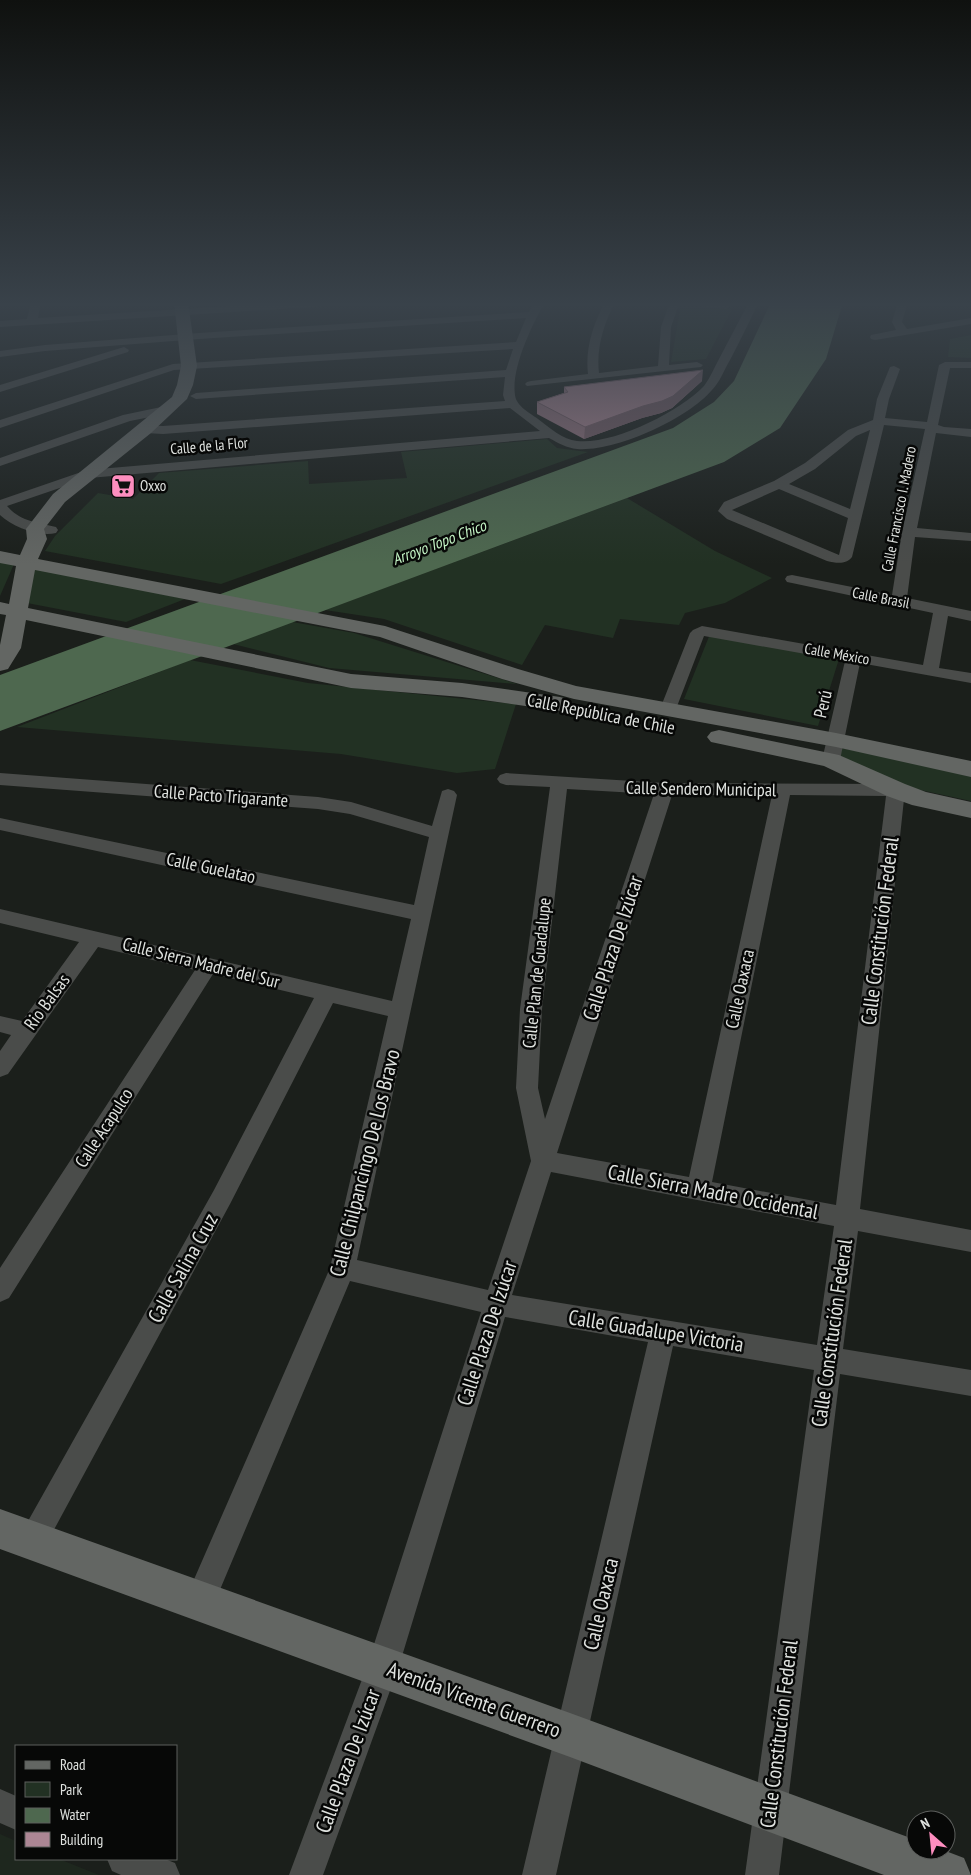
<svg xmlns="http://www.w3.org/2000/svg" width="971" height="1875" font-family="'PT Sans Narrow',sans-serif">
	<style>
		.built { fill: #1e271e }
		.green { fill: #223123 }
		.water { fill: #4e684f }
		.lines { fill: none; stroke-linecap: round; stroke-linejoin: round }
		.street { fill: #4a4c4a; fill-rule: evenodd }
		.secondary { fill: #636663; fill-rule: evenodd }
		.wall { fill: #94737f }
		.shaded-wall { fill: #785e68 }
		.building { fill: #ac8694; stroke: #785e68 }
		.labels { text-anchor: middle; stroke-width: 5; stroke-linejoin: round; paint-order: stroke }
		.far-street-label { font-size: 15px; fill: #dfe2df; stroke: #070807 }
		.far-poi-label { font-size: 15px; fill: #dfe2df; stroke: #070807; text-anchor: start }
		.far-water-label { font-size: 16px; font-style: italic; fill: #c3f3c4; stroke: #070807 }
		.street-label { font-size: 18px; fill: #dfe2df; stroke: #070807 }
		.near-street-label { font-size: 21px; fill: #dfe2df; stroke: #070807 }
	</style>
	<rect width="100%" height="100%" fill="#1b1f1b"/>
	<path class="built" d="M0 1834 16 1841V1859H59L99 1875H0Z"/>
	<path class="green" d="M681 304 732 309 706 359 671 362Z
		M971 335V358L948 357 950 339Z
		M547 439 557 448 588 452 221 584 45 551 55 536 98 493 133 499 159 473 308 461 309 484 407 478 401 452Z
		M627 498 715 551 772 578 725 603 685 613 679 625 620 619 613 638 545 625 522 665 384 619 325 610Z
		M0 561 14 564 0 596Z
		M33 567 185 599 126 622 27 603Z
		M287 621 354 633 517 684 329 668 233 644Z
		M710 634 839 659 818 726 684 699Z
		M190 660 308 683 516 704 495 769 457 773 341 754 17 727Z
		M842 748 971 774V801L888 783 839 755Z"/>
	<path class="water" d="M771 302H843L826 359 780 428 724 462 0 731V675L673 428 714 402 734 381Z"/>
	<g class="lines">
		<path class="street" d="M31 302H41L38 318 296 302H347L342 305 0 327V321L27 319Z
			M535 302H545C532 325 511 368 515 395 516 406 530 413 538 419 549 427 563 440 577 441 613 445 679 412 704 386 710 378 714 368 719 359 729 340 739 321 749 302H759C749 322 740 341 730 360 724 370 720 382 712 390 687 419 616 452 577 449 567 448 558 443 549 438L89 478 7 506C21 522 37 522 56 527L58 530 56 533C38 537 13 527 0 515V500L87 470 540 431 510 408 163 434 145 433 139 429 145 425 163 426 505 401 503 395 505 377 196 399 190 396 196 393 506 370 513 349 174 370 0 428V420L173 364 516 342 526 318 199 339 45 351 0 357V351L45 345 199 333 529 312Z
			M605 302H615C604 324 596 347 599 373L658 366 661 327 670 302 730 304 731 306 726 309 679 304 671 327 669 365 697 362 703 365 701 367 527 386 525 384 527 382 531 381 588 374C585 348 593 325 605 302Z
			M898 302H908L902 322 907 329 971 318V324L875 340 871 339 870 337 871 335 896 330 892 322Z
			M124 347 129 350 128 352 0 392V385Z
			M945 362H971V368H950L938 425 944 427 971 429V437L936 433 917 528 971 533V541L915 537 907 598 971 611V621L948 616 939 668 971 673V683L860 663 840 760 837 764 831 765 825 764 822 760 845 661 704 636 676 709 674 713H662L660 709 690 633 693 630 702 626 923 665 933 613 792 583 787 582 785 579 787 576 792 575 892 595 902 532 925 429 884 425 852 557C846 565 836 563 827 561L727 519 718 511 724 502 774 481 805 463 848 430 873 420 877 399 890 367 894 366 900 369 889 399 885 418 927 422 939 365ZM870 430 850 509 789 484 815 469 856 436ZM779 489 848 518 839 555 732 510Z
			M166 406 172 410 170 413 130 421 0 466V458L123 415Z
			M0 773 318 797 351 802 432 826 442 791 448 789 454 791 457 795 357 1260 488 1290 531 1161 516 1088 520 1009 550 787 506 785 500 783 497 779 500 775 506 773 665 783 896 784 902 786 905 790 860 1209 971 1230V1252L858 1231 843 1349 971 1370V1396L840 1374 779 1875H745L814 1370 673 1346 556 1875H522L648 1342 505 1317 399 1666 323 1875H289L367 1666 481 1312 350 1281 211 1611 200 1615 189 1611 185 1600 330 1268 388 1016 333 1003 230 1204 43 1550 33 1555 23 1550 18 1540 23 1530 214 1190 314 998 213 974 9 1298 0 1302V1268L195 970 98 947 8 1074 0 1077V1051L11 1035 0 1032V1016L22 1021 79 942 0 923V909L392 1001 411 919 0 830V818L414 905 429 837 350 814 318 809 0 785ZM567 789 654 794 545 1119 538 1088 542 1009ZM672 795H772L689 1177 557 1153ZM790 795 886 796 836 1205 712 1182ZM551 1172 834 1226 817 1345 512 1295Z
			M0 1789 16 1796V1830L0 1823Z
			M107 1859H165L175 1863 180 1875H121L112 1871Z"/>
		<path class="secondary" d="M174 302H188L197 366 193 385 187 399 151 433 65 502 44 529 47 539 38 559 385 626 518 669 576 686 836 733 971 761V777L836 747 574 699 502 679 380 637 35 570 28 608 351 674 462 683 560 697 568 699 571 704 568 709 560 711 462 697 351 688 26 620 21 648 8 669 0 671V645L6 615 0 614V602L9 604 16 566 0 563V551L20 555 27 539 26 529 53 494 172 397 177 385 181 366Z
			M719 730 839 755 905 784 926 792 971 802V818L912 805 887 796 824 766 711 742 707 737 711 732Z
			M0 1509 570 1713 916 1840V1850H943L964 1858 971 1875H884L570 1757 0 1549Z"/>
	</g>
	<path class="wall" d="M702 381 672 408 661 413 642 418 584 439 537 414V402L564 393V387Z"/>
	<path class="shaded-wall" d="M703 370 702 381 672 408 661 413 642 418 584 439 585 427 643 406Z"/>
	<path class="building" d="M703 370 673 396 662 401 643 406 585 427 537 402 568 392 564 387Z"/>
	<linearGradient id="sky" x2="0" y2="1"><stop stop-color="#0f110f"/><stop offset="0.54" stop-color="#39424a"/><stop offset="1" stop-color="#39424a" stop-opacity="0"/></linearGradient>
	<rect width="971" height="564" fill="url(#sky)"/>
	<defs>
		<symbol id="supermarket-square" viewBox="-11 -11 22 22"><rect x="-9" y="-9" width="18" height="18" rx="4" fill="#fd8ebf" stroke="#070807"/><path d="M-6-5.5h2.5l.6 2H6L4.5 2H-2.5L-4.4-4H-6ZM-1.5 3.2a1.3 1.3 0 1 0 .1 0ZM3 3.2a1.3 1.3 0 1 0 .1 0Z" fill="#111"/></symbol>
	</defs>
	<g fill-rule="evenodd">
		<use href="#supermarket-square" x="109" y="472" width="28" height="28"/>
	</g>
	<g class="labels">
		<g class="far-street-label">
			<text transform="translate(209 446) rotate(-5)" y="5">Calle de la Flor</text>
			<text transform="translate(899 509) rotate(-79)" y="5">Calle Francisco I. Madero</text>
			<text transform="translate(881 598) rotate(11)" y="5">Calle Brasil</text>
			<text transform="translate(837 654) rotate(10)" y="5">Calle México</text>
		</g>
		<g class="far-poi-label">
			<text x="140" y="491">Oxxo</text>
		</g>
		<g class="far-water-label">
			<text transform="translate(439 542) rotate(-21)" y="6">Arroyo Topo Chico</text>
		</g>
		<g class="street-label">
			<text transform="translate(823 704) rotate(-77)" y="6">Perú</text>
			<text transform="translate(601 714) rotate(11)" y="6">Calle República de Chile</text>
			<text transform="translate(701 789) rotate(1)" y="6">Calle Sendero Municipal</text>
			<text transform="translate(221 796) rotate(4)" y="6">Calle Pacto Trigarante</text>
			<text transform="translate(211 868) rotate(12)" y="6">Calle Guelatao</text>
			<text transform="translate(201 963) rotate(14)" y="6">Calle Sierra Madre del Sur</text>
			<text transform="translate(537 973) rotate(-84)" y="6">Calle Plan de Guadalupe</text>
			<text transform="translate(740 989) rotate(-78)" y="6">Calle Oaxaca</text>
			<text transform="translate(47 1002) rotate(-54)" y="6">Rio Balsas</text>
			<text transform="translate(104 1128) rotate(-57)" y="6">Calle Acapulco</text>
		</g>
		<g class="near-street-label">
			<text transform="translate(880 931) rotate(-83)" y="7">Calle Constitución Federal</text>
			<text transform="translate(613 948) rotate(-72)" y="7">Calle Plaza De Izúcar</text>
			<text transform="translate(365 1163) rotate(-76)" y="7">Calle Chilpancingo De Los Bravo</text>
			<text transform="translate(713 1192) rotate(11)" y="7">Calle Sierra Madre Occidental</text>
			<text transform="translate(183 1268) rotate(-61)" y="7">Calle Salina Cruz</text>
			<text transform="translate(656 1331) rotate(9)" y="7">Calle Guadalupe Victoria</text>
			<text transform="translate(487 1333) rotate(-72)" y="7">Calle Plaza De Izúcar</text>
			<text transform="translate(832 1333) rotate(-82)" y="7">Calle Constitución Federal</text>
			<text transform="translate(601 1604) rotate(-77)" y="7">Calle Oaxaca</text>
			<text transform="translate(474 1700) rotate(20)" y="7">Avenida Vicente Guerrero</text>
			<text transform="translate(779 1734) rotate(-83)" y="7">Calle Constitución Federal</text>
			<text transform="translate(348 1761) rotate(-70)" y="7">Calle Plaza De Izúcar</text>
		</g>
	</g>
	<rect x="15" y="1745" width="162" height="115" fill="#070807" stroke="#5d5f5d"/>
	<rect x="25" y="1761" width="25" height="8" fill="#636663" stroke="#5d5f5d"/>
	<text x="60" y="1770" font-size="15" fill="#dfe2df">Road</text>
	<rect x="25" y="1782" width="25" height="15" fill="#223123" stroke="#5d5f5d"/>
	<text x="60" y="1795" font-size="15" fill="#dfe2df">Park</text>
	<rect x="25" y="1808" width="25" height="15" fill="#4e684f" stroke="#5d5f5d"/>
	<text x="60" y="1820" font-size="15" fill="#dfe2df">Water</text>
	<rect x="25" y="1832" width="25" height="15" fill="#ac8694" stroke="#5d5f5d"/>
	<text x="60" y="1845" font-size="15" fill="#dfe2df">Building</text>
	<g transform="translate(931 1835) rotate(333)"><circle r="24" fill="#070807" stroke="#5d5f5d"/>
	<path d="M0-4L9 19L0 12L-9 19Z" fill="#fd8ebf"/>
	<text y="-8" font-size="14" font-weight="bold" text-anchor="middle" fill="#dfe2df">N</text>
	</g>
</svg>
